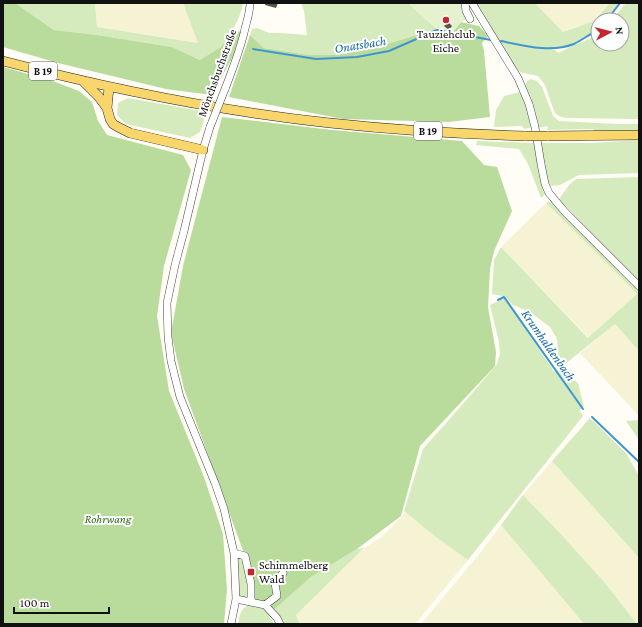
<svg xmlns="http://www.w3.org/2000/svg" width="642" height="627" font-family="'Crimson Pro',serif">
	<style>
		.farmland { fill: #f6f3d4 }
		.green { fill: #d5ebbd }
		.forest { fill: #b9dc9c }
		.pitch { fill: #e6f2cf }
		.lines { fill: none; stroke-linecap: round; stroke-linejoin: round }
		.stream { stroke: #3f96cf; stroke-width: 2 }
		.building { fill: #5a524d }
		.minor-casing { stroke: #444; stroke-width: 8 }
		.major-casing { stroke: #222; stroke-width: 10 }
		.minor { stroke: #fff; stroke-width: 7 }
		.major { stroke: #f9d66b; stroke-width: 9 }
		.minor-bridge-casing { stroke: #444; stroke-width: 8; stroke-linecap: butt }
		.major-bridge-casing { stroke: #222; stroke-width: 10; stroke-linecap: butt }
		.minor-bridge { stroke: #fff; stroke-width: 7 }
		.major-bridge { stroke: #f9d66b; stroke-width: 9 }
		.poi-dot { fill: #c4262e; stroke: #fff; stroke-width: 1.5 }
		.labels { text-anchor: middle; stroke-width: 4; stroke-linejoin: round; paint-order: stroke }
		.shield { fill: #fff; stroke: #585858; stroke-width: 1 }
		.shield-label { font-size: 11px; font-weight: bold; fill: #111 }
		.poi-label { font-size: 12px; fill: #111; stroke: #fff }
		.street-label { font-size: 12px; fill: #111; stroke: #fff }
		.park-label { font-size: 12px; font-style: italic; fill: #2f6b1f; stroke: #fff }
		.water-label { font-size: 13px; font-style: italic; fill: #1768a6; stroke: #fff }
	</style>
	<rect width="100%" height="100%" fill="#fffdf5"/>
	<path class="farmland" d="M95 3H183L199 43 97 27Z
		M535 3H610L594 21 563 32Z
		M546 203 637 294 589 338 501 247Z
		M615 324 639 351V416L580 353Z
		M552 461 639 558V624H637L606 584 559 532 523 495Z
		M406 512 436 537 468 560 415 624H300L296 615 364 548 383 536Z
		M501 525 584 624H421L480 553Z"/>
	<path class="green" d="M15 3H95L97 27 198 43 183 3H243C242 14 229 40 221 47 215 52 207 56 200 60L172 47 97 35 54 30Z
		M301 3H408L437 29 370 49 336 55H309L264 48 250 35 252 29 257 28 269 33H281L307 35 304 11Z
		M476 3H535L563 32 594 21 610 3H620L607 20H598V30L574 44 553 49 559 53C571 45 586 42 598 34V44H622V20H612L626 3H639V119L566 118 559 116 555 113 553 108 545 85 538 76 520 72 512 64Z
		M531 79 537 81 542 87 553 116 559 121 617 124H639V130L593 131 594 129 547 130 548 126 538 128 531 97 525 85 527 81Z
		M520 92 527 106 531 128 524 129 522 126 494 127 496 110 504 96Z
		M128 98 207 112 200 132 190 138 126 124 117 115 118 103Z
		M639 140V173L579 175 560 185 550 186 547 178 541 143H591Z
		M477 141 535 143 546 194 541 198 528 164 519 149 476 145Z
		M639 177V283L559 199 570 184 576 179Z
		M551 201 555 204 639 290V351L615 324 565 364 559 362 557 339 550 327 530 312 513 305 506 298 554 372 559 369 578 383 584 407 579 410 583 416 468 560 436 537 404 511 423 449 462 405 497 364 500 354 499 342 490 305 505 298 503 296 492 294 494 260 501 247 588 338 637 294 546 203Z
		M590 418 626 453 639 476V558L552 461Z
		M639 420V440L626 421Z
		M523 495 559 532 606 584 637 624H584L501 525Z
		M364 548 296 615 300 624H284L275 609 311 577 357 549Z
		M236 553 245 556 251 598 237 597Z
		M249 605C262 604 269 614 274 624H238C240 615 240 609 249 605Z"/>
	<path class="forest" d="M3 3H15L54 30 97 35 172 47 200 60 221 47 234 30 241 32 232 58 212 95 166 89 58 63 3 47Z
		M461 22 479 26 488 36 482 43 484 51 490 117 449 122 343 119 229 97 250 35 264 48 309 55H336L370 49 437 29 450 35Z
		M3 67 50 80 79 91 92 102 98 121 107 135 183 155 191 170 164 266 157 316 169 391 204 477 223 534 227 590 224 624H3Z
		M222 117 332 130 462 141 484 165 497 167 512 211 494 251 490 269 488 307 496 352 495 366 420 446 401 516 357 549 311 577 275 609 266 603 251 598 245 556 184 389 171 333 183 266Z"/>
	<path class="pitch" d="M408 3H464L469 18 461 22 450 35 438 30Z"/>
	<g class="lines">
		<path class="stream" d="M607 20 620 3
			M501 41C525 46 551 53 574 44 582 40 590 34 598 30
			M253 49 316 59 357 57 389 51 437 30 491 40
			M498 300 504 297 583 409
			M592 417 639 462"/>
	</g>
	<path class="building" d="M266 3H278L276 8 265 5Z
		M448 22 452 26 449 30 444 26Z"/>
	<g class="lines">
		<defs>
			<path id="minor" d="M465 3 466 11 470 19
				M472 3 518 78 529 104 535 127 541 164 545 184 549 193 565 212 639 286
				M225 89C232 71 239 53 244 33 246 23 250 13 250 3
				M210 127 203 150 184 231 175 265 167 303 168 337 171 361 180 397 215 483 224 509 234 553 236 599 231 624
				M234 553 245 556 251 584V601
				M236 599 265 605 277 618 280 624
				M265 605 277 596 275 583 283 573"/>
			<path id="major" d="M3 61C110 89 219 111 330 123 395 130 460 134 526 136
				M83 81 99 97 107 108
				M109 87 107 108 110 119 113 124 118 127 130 133 203 150
				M547 136 639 135"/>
		</defs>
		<use href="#minor" class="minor-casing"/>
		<use href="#major" class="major-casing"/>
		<use href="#minor" class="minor"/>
		<use href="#major" class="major"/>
		<defs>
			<path id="minor-bridge" d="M210 127 225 89"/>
			<path id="major-bridge" d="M526 136H547"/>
		</defs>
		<use href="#minor-bridge" class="minor-bridge-casing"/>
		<use href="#major-bridge" class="major-bridge-casing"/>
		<use href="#minor-bridge" class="minor-bridge"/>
		<use href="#major-bridge" class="major-bridge"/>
	</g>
	<g class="poi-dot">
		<circle cx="446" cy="20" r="4"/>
		<rect x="247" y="568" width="8" height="8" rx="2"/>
	</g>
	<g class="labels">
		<g class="shield">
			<rect x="29" y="62" width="28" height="18" rx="3"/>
			<rect x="414" y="122" width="28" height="18" rx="3"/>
		</g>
		<g class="shield-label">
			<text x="43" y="75">B 19</text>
			<text x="428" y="135">B 19</text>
		</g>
		<g class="poi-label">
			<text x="446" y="38">Tauziehclub<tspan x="446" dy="14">Eiche</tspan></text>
			<text x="259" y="569" text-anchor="start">Schimmelberg<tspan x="259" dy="14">Wald</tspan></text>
		</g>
		<g class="street-label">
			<text transform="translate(217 73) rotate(-70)" y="4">Mönchsbuchstraße</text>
		</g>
		<g class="park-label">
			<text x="108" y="523">Rohrwang</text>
		</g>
		<g class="water-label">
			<text transform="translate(360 44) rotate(-9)" y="5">Onatsbach</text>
			<text transform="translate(549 345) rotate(55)" y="5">Krumhaldenbach</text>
		</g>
	</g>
	<rect width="642" height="627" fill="none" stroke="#111111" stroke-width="8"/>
	<g transform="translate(610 32) rotate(83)"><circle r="19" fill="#ffffff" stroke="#a0a0a0"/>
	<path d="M0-3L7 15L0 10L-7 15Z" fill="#c4262e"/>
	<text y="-6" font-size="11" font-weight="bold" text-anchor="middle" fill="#111111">N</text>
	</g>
	<path d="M14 607v6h95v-6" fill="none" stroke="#111111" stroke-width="2"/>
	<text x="20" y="607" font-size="12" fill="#111111" stroke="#ffffff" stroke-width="3" paint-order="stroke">100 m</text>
</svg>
